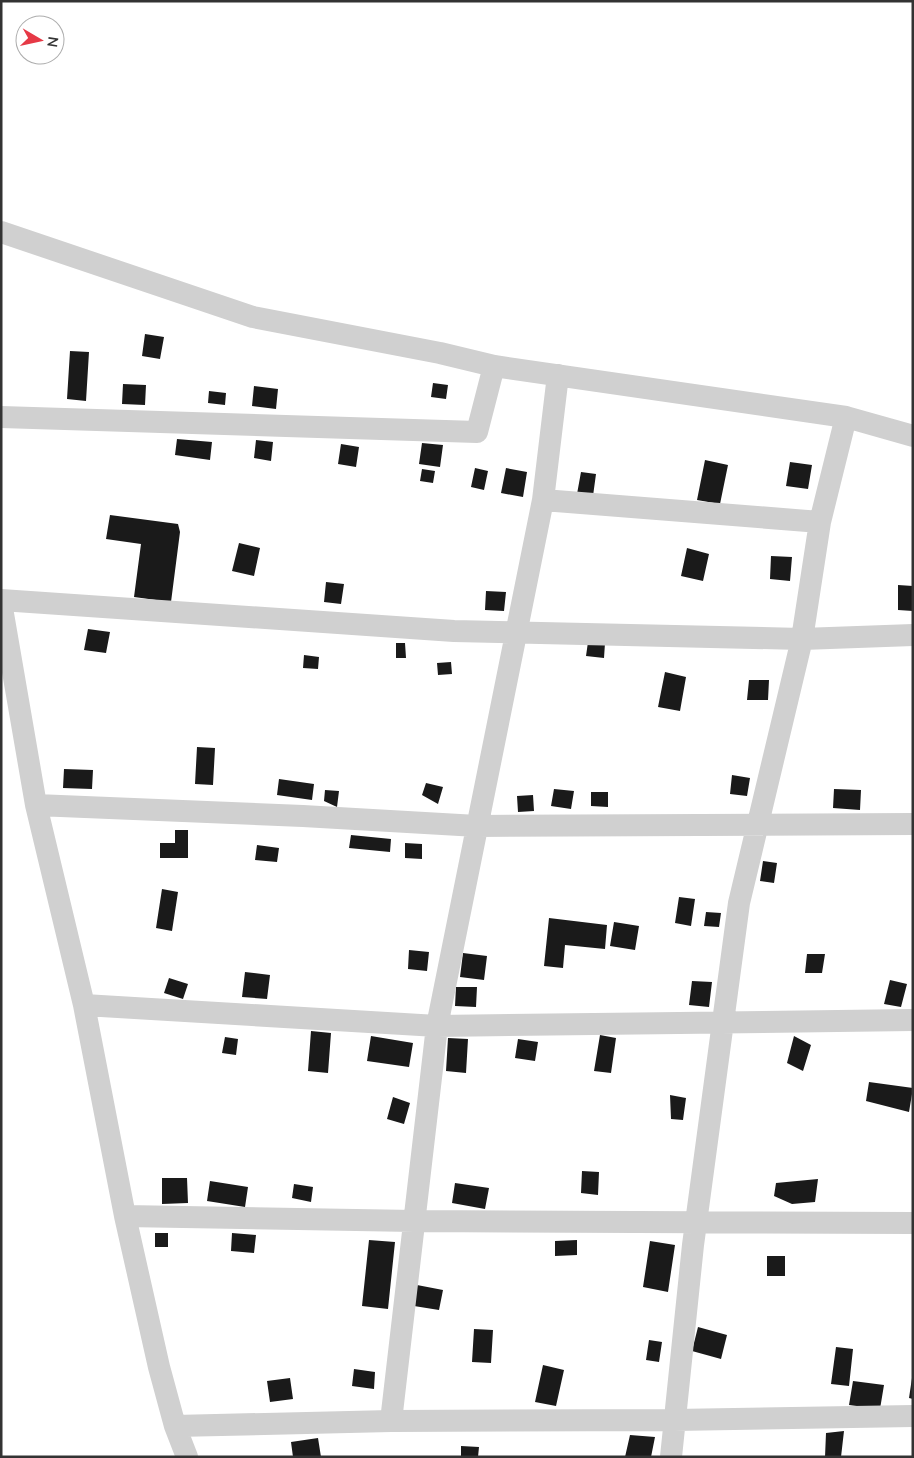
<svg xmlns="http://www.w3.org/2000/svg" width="914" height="1458" font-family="'Nunito Sans',sans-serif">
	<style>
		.building { fill: #1a1a1a }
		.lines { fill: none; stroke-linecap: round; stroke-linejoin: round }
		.minor { stroke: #d0d0d0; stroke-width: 22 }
	</style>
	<rect width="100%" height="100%" fill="#fff"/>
	<path class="building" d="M145 334 164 337 160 359 142 356Z
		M70 351 89 352 86 401 67 399Z
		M433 383 448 385 446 399 431 397Z
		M123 384 146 385 145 405 122 404Z
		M254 386 278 389 276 409 252 406Z
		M209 391 226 393 225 405 208 403Z
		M177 439 212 442 210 460 175 455Z
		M256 440 273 442 271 461 254 458Z
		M422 443 443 445 440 467 419 464Z
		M341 444 359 447 356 467 338 464Z
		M705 460 728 465 720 504 697 500Z
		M790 462 812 465 808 489 786 486Z
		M475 468 488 471 484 490 471 487Z
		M506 468 527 472 523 497 501 493Z
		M422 469 435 471 433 483 420 481Z
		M581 472 596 474 593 496 577 494Z
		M110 515 178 524 180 532 171 602 134 597 141 544 106 539Z
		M239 543 260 548 254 576 232 571Z
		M687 548 709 554 703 581 681 576Z
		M771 556 792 557 790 581 770 579Z
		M326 582 344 584 341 604 324 602Z
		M898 585 913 586V611L898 610Z
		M486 591 506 592 504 611 485 610Z
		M88 629 110 632 106 653 84 650Z
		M588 642 605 643 604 658 586 656Z
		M396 643H405L406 658H396Z
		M304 655 319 657 318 669 303 668Z
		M451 662 452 674 438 675 437 663Z
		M665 672 686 677 680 711 658 707Z
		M749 680H769L768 700H747Z
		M197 747 215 748 213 785 195 784Z
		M64 769 93 770 92 789 63 788Z
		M732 775 750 778 747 796 730 794Z
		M279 779 314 784 312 800 277 795Z
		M426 783 443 787 438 804 422 795Z
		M554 789 574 791 571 809 551 806Z
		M834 789 861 790 860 810 833 808Z
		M325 790 339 791 337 807 324 801Z
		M591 792H608V807L591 806Z
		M533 795 534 811 518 812 517 796Z
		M175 830H188V858H160V843H175Z
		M351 835 391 839 390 852 349 848Z
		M405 843 422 844V859L405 858Z
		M257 845 279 848 277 862 255 860Z
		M763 861 777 863 774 883 760 881Z
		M162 889 178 892 172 931 156 928Z
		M679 897 695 899 691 926 675 923Z
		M706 912 721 913 719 927 704 926Z
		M549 918 607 925 605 949 565 945 563 968 544 966Z
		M614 922 639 926 635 950 610 946Z
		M409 950 429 952 427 971 408 969Z
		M463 953 487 956 484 980 460 977Z
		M807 954H825L822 973H805Z
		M245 972 270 975 267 999 242 997Z
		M169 978 188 984 183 999 164 993Z
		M890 980 907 984 901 1007 884 1004Z
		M692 981 712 982 709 1007 689 1005Z
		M456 987H477L476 1007 455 1006Z
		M311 1031 331 1033 328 1073 308 1071Z
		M600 1035 616 1038 611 1073 594 1071Z
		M371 1036 413 1043 409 1067 367 1061Z
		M794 1036 811 1045 803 1071 787 1063Z
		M225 1037 238 1039 236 1055 222 1053Z
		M448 1038 468 1039 466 1073 446 1071Z
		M518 1039 538 1042 535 1061 515 1058Z
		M869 1082 913 1088 909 1112 866 1101Z
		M670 1095 686 1098 683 1120 671 1119Z
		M393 1097 410 1103 404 1124 387 1119Z
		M582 1171 599 1172 598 1195 581 1193Z
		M162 1178H187L188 1203 162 1204Z
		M818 1179 815 1202 792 1204 774 1196 776 1183Z
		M210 1181 248 1187 245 1207 207 1201Z
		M455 1183 489 1188 485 1209 452 1203Z
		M294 1184 313 1187 311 1202 292 1198Z
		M155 1233H168V1247H155Z
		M232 1233 256 1235 254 1253 231 1251Z
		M369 1240 395 1242 388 1309 362 1306Z
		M577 1240V1255L555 1256V1241Z
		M650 1241 675 1245 668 1292 643 1287Z
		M767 1256H785V1276H767Z
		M417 1285 443 1290 439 1310 414 1306Z
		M698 1327 727 1335 721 1359 692 1351Z
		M474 1329 493 1330 491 1363 472 1362Z
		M649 1340 662 1342 659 1362 646 1360Z
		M836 1347 853 1349 849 1386 831 1384Z
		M543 1365 564 1370 556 1406 535 1402Z
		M354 1369 375 1372 374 1389 352 1386Z
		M290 1378 293 1399 270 1402 267 1381Z
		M912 1378H913V1399L909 1398Z
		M853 1381 884 1385 880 1409 849 1405Z
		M844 1431 841 1457H825L826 1433Z
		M630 1435 655 1437 651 1457H625Z
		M318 1438 321 1457H293L291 1442Z
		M461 1446 479 1447 478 1457H461Z"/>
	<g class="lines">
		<path class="minor" d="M1 232 253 317 440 353 494 366 846 417 913 436
			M558 375 543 500 820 522
			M1 417 477 432 494 366
			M1 600 454 631 802 639 820 522 846 417
			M1 602 36 805 84 1005 125 1216 159 1367 175 1426 187 1457
			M36 805 303 816 477 826 913 824
			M84 1005 437 1026 913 1020
			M125 1216 414 1221 913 1223
			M391 1421 437 1026 543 500
			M175 1426 391 1421 674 1420 913 1416
			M671 1457 693 1245 739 903 802 639 913 635"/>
	</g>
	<rect width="914" height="1458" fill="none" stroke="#333333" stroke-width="5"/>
	<g transform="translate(40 40) rotate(99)"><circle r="24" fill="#ffffff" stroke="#adadad"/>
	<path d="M0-4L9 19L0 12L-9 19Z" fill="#e63946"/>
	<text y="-8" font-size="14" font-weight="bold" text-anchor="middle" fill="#333333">N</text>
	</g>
</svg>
